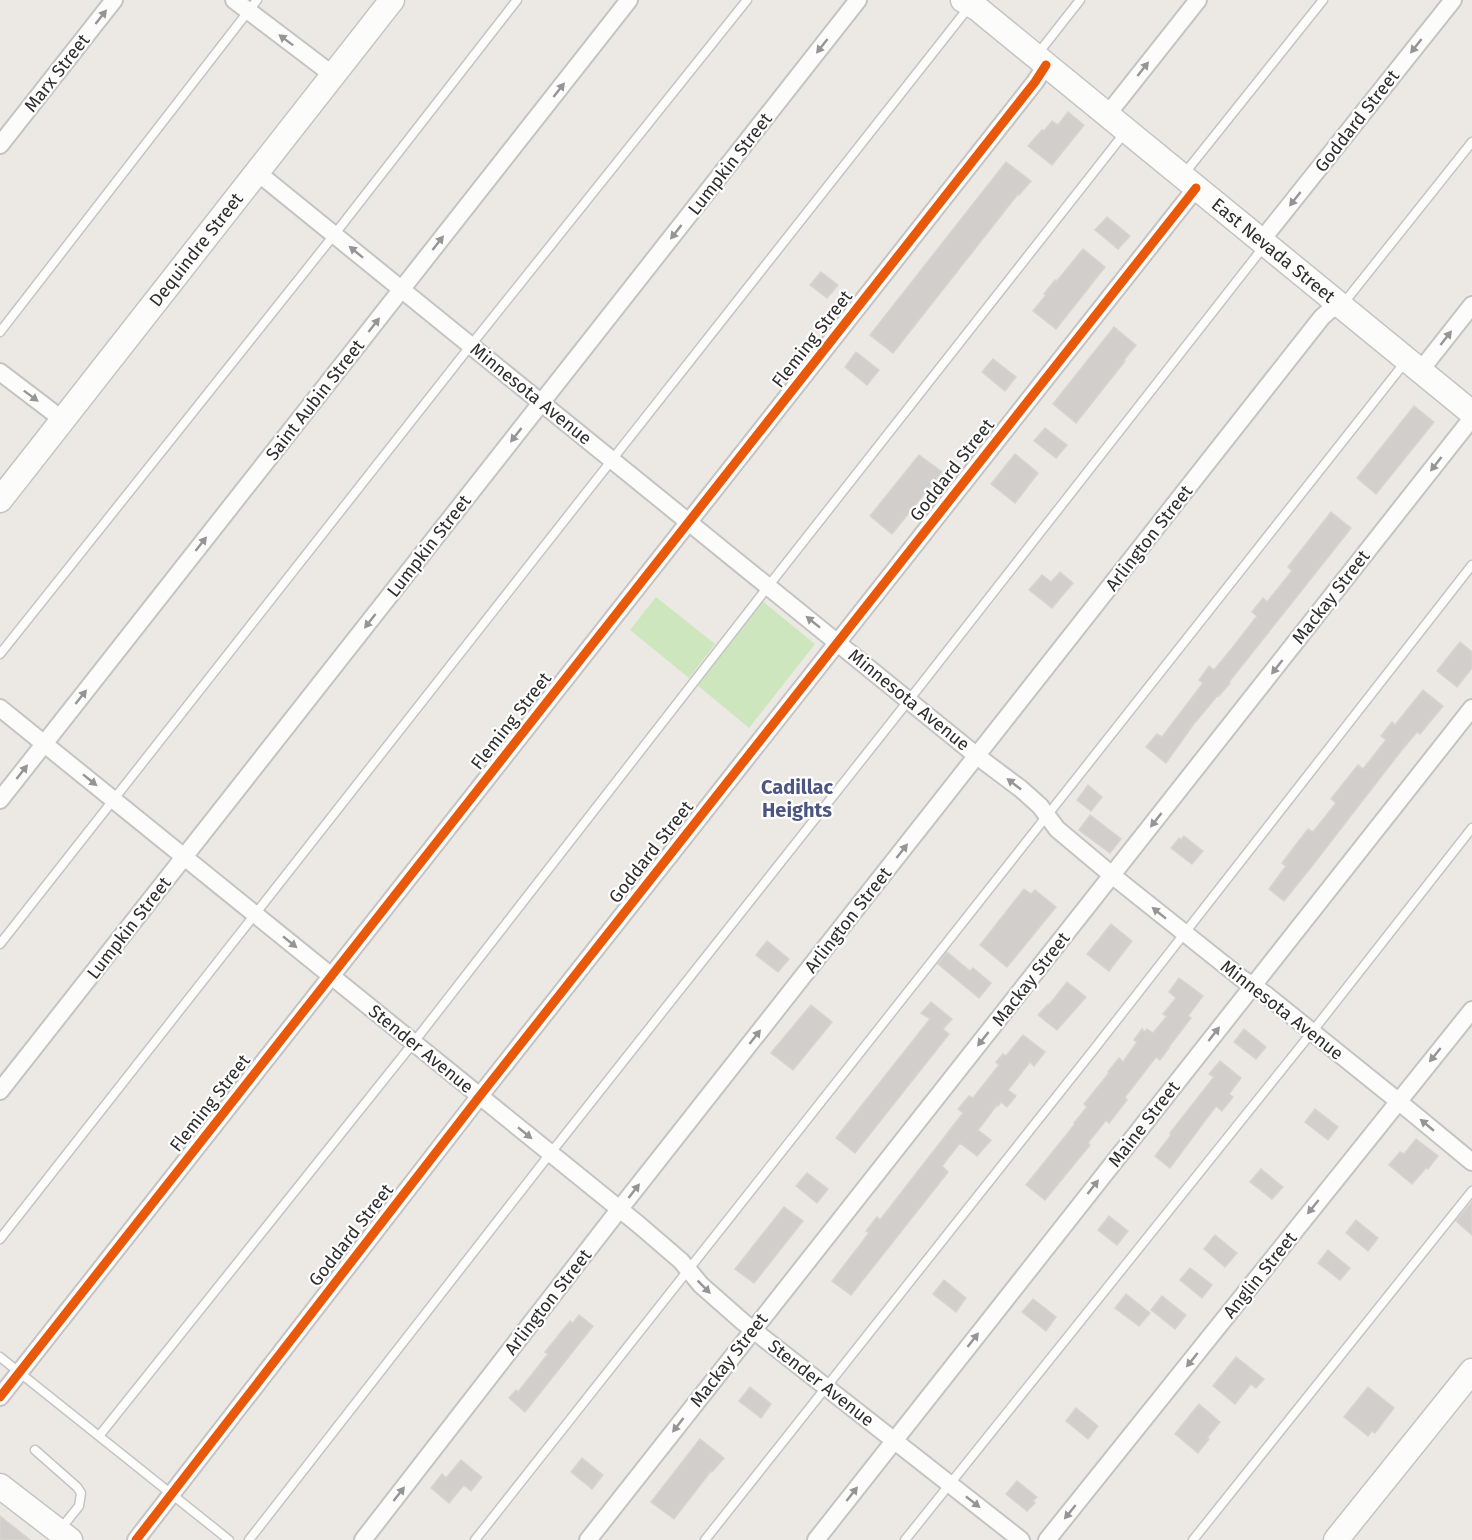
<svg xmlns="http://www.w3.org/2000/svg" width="1472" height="1540" font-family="'Fira Sans',sans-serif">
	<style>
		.grass { fill: #cee6be }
		.building { fill: #d1cecb; stroke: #d7d4d0; stroke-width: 1.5 }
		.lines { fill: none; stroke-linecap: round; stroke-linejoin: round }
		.lane-casing { stroke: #c5c4c5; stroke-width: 11 }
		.street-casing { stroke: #c5c4c5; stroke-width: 20 }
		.secondary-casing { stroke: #c5c4c5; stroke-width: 27 }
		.lane { stroke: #fcfcfb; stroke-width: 8 }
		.street { stroke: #fcfcfb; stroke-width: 16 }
		.secondary { stroke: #fcfcfb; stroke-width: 24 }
		.cycleway-casing { stroke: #fff; stroke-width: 13 }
		.cycleway { stroke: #e8590c; stroke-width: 9 }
		.oneway { fill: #959594 }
		.labels { text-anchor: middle; stroke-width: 4.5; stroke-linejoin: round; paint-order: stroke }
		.street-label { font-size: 18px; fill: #2e2e2e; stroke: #fff }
		.neighbourhood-label { font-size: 20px; font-weight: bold; fill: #4d5680; stroke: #fff }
	</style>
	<rect width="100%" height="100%" fill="#ece8e4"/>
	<path class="grass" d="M656 597 715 644 689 678 630 630Z
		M761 600 815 644 749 728 696 684Z"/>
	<path class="building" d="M1068 112 1084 125 1052 165 1028 146 1042 130 1044 131 1052 121 1058 125Z
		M1006 162 1031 181 1019 195 1018 194 893 353 870 335Z
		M1107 217 1130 236 1118 249 1095 230Z
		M1083 249 1105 267 1056 329 1033 311 1046 295 1044 294 1055 280 1057 281Z
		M821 272 838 285 827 298 810 285Z
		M1114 327 1136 345 1124 360 1125 361 1076 423 1053 404Z
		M856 352 879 370 867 385 845 367Z
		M993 359 1016 377 1005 391 982 372Z
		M1414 406 1434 422 1376 494 1357 478Z
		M1045 428 1067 445 1056 458 1034 441Z
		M1015 454 1038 473 1015 503 991 484Z
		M919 455 942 472 892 534 870 516Z
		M1331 512 1351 528 1229 682 1230 683 1219 696 1218 695 1193 725 1166 763 1146 747 1157 734 1162 737 1203 683 1199 680 1209 666 1214 670 1233 647 1257 616 1252 612 1263 598 1267 602 1292 571 1288 567Z
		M1060 572 1073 583 1052 608 1029 590 1042 575 1051 582Z
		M1460 642 1472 652V668L1457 687 1437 671Z
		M1423 690 1443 706 1420 734 1417 732 1401 751 1312 866 1284 901 1269 889 1286 866 1282 863 1308 829 1313 832 1336 803 1331 799 1358 765 1363 769 1386 740 1381 736 1392 722 1395 725Z
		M1088 785 1102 797 1091 811 1077 800Z
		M1090 815 1121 839 1110 853 1079 830Z
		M1184 836 1203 851 1192 864 1171 848 1179 838 1181 840Z
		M1024 889 1031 894 1035 890 1056 907 1007 967 980 945Z
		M1111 924 1132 941 1109 971 1087 954Z
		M767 941 789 959 778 972 756 955Z
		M947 952 970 971 973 968 991 983 979 998 938 964Z
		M1179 978 1203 996 1188 1016 1191 1018 1168 1048H1169L1160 1060 1156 1057 1125 1097 1127 1100 1109 1123 1106 1120 1088 1143 1090 1145 1045 1200 1026 1185 1075 1124 1074 1123 1087 1107 1084 1104 1109 1073 1108 1072 1119 1058 1123 1062 1137 1042 1134 1040 1142 1029 1145 1032 1147 1029 1153 1033 1167 1016 1163 1014 1176 998 1169 992Z
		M1067 982 1086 997 1057 1030 1038 1015 1048 1004 1049 1005Z
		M931 1002 952 1019 943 1029 949 1034 855 1153 836 1138 930 1019 921 1013Z
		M811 1005 832 1022 793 1070 771 1053Z
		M1244 1029 1266 1047 1256 1059 1234 1042Z
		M1023 1035 1045 1052 1034 1066 1030 1062 1008 1090 1016 1096 1007 1107 1001 1102 998 1106 997 1105 978 1130 991 1140 977 1156 960 1143 942 1166 948 1172 851 1295 832 1281 869 1233 866 1231 877 1217 880 1220 963 1113 958 1109 969 1096 973 1098 999 1065 996 1062 1003 1054 1006 1056Z
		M1220 1061 1241 1078 1229 1094 1233 1097 1222 1111 1216 1106 1170 1168 1155 1156 1171 1135 1170 1133 1214 1077 1209 1074Z
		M1315 1109 1338 1127 1328 1140 1305 1122Z
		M1416 1139 1438 1156 1428 1169 1426 1168 1412 1184 1389 1165 1400 1152 1404 1154Z
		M1261 1169 1283 1187 1272 1199 1250 1182Z
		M807 1173 828 1189 817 1203 796 1186Z
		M1472 1202V1235L1456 1221Z
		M784 1207 803 1221 754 1283 735 1269Z
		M1109 1216 1128 1231 1117 1245 1098 1230Z
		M1356 1220 1378 1238 1368 1251 1346 1233Z
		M1215 1235 1237 1253 1225 1267 1204 1249Z
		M1328 1250 1350 1268 1340 1280 1318 1263Z
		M1190 1268 1212 1285 1202 1298 1180 1280Z
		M944 1280 966 1298 956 1312 933 1294Z
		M1126 1294 1150 1313 1139 1326 1115 1308Z
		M1162 1296 1186 1315 1175 1329 1151 1310Z
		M1033 1299 1056 1317 1046 1331 1022 1312Z
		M579 1315 593 1326 525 1412 509 1398 516 1390 518 1392 548 1354 545 1352 570 1321 573 1323Z
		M1236 1357 1264 1379 1256 1388 1251 1384 1235 1404 1213 1386Z
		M750 1387 771 1404 761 1418 739 1401Z
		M1368 1387 1394 1408 1375 1433 1372 1431 1368 1436 1344 1417Z
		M1199 1404 1220 1422 1207 1438 1209 1439 1198 1453 1175 1434Z
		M1076 1408 1098 1426 1088 1439 1066 1421Z
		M700 1439 724 1458 712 1472 711 1471 674 1519 651 1502Z
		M582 1458 603 1475 592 1489 571 1472Z
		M461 1460 482 1477 471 1491 464 1485 449 1503 431 1488 442 1474 446 1478Z
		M1017 1481 1037 1497 1033 1501 1035 1503 1027 1511 1006 1494Z
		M0 1516 30 1540H0Z"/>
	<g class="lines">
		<defs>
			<path id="lane" d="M1036 56 1080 0
				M1184 174 1323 0
				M1343 304 1472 142
				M0 332 257 0
				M0 654 334 235 517 0
				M0 944 471 345 747 0
				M0 1239C324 830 644 416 969 7
				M0 1357 229 1540
				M99 1436 414 1042 777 575 1126 131
				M35 1450 77 1487 81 1493 79 1506 59 1531
				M249 1540 542 1164 909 700 1265 245
				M475 1540 1406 361
				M705 1540 1095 1048 1472 565
				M905 1540 1312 1032 1472 828
				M1193 1540 1472 1191"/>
			<path id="street" d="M234 0 333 75
				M1107 115 1198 0
				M0 145 114 0
				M258 173 977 756 1021 789 1040 806 1057 829 1113 876 1241 978 1265 994 1398 1101 1472 1162
				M1261 241 1453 0
				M1420 371 1472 305
				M0 372 63 420
				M0 708 638 1224 681 1261 701 1285 743 1322 1021 1540
				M0 800 629 0
				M0 1091 858 0
				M0 1397 1035 82 1046 65
				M136 1540 479 1097 1196 188
				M363 1540 611 1220 1322 317 1337 304
				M588 1540 1472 418
				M816 1540 1472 708
				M1047 1540 1472 1010"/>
			<g id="secondary">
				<path id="s1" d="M963 0 978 9 1472 413"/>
				<path id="s2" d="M0 500 392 0"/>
				<path d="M0 1486 70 1540"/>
				<path d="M1336 1540 1472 1371"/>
			</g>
		</defs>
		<use href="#lane" class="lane-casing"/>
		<use href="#street" class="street-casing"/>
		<use href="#secondary" class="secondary-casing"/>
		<use href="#lane" class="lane"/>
		<use href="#street" class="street"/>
		<use href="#secondary" class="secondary"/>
		<defs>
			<path id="cycleway" d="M0 1397 1035 82 1046 65
				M136 1540 479 1097 1196 188"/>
		</defs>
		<use href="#cycleway" class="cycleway-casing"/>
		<use href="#cycleway" class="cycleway"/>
	</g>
	<defs><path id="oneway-solid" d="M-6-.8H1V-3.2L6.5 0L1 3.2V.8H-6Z" transform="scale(1.5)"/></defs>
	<g class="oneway">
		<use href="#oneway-solid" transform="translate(101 17) rotate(-52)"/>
		<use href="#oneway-solid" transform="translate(286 40) rotate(-143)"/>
		<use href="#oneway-solid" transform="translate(822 46) rotate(128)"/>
		<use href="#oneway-solid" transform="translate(1416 46) rotate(128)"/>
		<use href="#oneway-solid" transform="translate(1143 69) rotate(-52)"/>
		<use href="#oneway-solid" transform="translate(559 90) rotate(-52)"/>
		<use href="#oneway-solid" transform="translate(1295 199) rotate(128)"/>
		<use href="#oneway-solid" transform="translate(676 232) rotate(128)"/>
		<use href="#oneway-solid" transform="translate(438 243) rotate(-52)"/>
		<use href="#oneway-solid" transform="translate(356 252) rotate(-141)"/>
		<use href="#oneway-solid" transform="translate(374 325) rotate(-52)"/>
		<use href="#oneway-solid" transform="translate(1446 338) rotate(-52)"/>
		<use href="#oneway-solid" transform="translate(31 396) rotate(37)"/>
		<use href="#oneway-solid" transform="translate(516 435) rotate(128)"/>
		<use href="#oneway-solid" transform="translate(1436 464) rotate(128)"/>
		<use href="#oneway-solid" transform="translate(201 544) rotate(-52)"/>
		<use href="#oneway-solid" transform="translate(370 621) rotate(128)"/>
		<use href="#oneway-solid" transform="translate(813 622) rotate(-141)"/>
		<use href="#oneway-solid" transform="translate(1277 667) rotate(128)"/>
		<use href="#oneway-solid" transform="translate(81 697) rotate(-52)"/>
		<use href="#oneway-solid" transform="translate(22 772) rotate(-52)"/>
		<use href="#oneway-solid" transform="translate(90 780) rotate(39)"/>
		<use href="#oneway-solid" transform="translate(1014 784) rotate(-142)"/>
		<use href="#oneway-solid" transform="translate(1156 820) rotate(128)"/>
		<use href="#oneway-solid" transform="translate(902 851) rotate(-52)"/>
		<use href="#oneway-solid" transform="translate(1159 913) rotate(-141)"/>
		<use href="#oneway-solid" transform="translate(290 942) rotate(39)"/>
		<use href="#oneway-solid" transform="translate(1214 1034) rotate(-52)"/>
		<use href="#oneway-solid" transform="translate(755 1037) rotate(-52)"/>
		<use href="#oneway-solid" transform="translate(983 1039) rotate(128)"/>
		<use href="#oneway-solid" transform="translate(1435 1055) rotate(129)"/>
		<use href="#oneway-solid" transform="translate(1427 1125) rotate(-140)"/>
		<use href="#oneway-solid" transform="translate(525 1133) rotate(39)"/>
		<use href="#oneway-solid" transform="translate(1093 1187) rotate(-52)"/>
		<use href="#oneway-solid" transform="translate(634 1191) rotate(-52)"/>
		<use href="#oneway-solid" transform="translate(1313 1207) rotate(129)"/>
		<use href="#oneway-solid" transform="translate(704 1287) rotate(45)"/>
		<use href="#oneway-solid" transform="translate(973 1340) rotate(-52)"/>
		<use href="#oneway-solid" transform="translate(1192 1360) rotate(129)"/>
		<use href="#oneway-solid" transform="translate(678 1425) rotate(128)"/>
		<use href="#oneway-solid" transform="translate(399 1494) rotate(-52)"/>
		<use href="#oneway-solid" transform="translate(852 1494) rotate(-52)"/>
		<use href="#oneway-solid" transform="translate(973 1502) rotate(38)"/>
		<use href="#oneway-solid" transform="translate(1070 1512) rotate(129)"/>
	</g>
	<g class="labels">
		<g class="street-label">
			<text transform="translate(57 73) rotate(-52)" y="6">Marx Street</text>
			<text transform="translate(1357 121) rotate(-52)" y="6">Goddard Street</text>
			<text transform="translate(730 164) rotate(-52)" y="6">Lumpkin Street</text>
			<text dy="6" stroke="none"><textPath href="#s2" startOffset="318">Dequindre Street</textPath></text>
			<text dy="6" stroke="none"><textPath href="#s1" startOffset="399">East Nevada Street</textPath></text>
			<text transform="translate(812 339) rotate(-52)" y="6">Fleming Street</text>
			<text transform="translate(531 394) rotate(39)" y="6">Minnesota Avenue</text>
			<text transform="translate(315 400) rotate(-52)" y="6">Saint Aubin Street</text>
			<text transform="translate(952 470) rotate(-52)" y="6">Goddard Street</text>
			<text transform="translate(1149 538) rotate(-52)" y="6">Arlington Street</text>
			<text transform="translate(429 546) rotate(-52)" y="6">Lumpkin Street</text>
			<text transform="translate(1331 597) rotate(-52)" y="6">Mackay Street</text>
			<text transform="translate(909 700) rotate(39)" y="6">Minnesota Avenue</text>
			<text transform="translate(511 721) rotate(-52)" y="6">Fleming Street</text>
			<text transform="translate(651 852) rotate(-52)" y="6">Goddard Street</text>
			<text transform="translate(848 920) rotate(-52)" y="6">Arlington Street</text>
			<text transform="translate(129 928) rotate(-52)" y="6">Lumpkin Street</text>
			<text transform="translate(1031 979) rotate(-52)" y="6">Mackay Street</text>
			<text transform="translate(1282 1010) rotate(38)" y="6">Minnesota Avenue</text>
			<text transform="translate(421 1049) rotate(39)" y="6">Stender Avenue</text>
			<text transform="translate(210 1103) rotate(-52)" y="6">Fleming Street</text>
			<text transform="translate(1144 1124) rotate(-52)" y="6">Maine Street</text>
			<text transform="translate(351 1235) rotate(-52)" y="6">Goddard Street</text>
			<text transform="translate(1260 1275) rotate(-51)" y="6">Anglin Street</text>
			<text transform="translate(548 1302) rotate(-52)" y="6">Arlington Street</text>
			<text transform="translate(729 1360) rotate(-52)" y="6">Mackay Street</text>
			<text transform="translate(821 1383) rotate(38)" y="6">Stender Avenue</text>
		</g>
		<g class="neighbourhood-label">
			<text x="797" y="794">Cadillac<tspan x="797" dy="23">Heights</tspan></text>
		</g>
	</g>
</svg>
